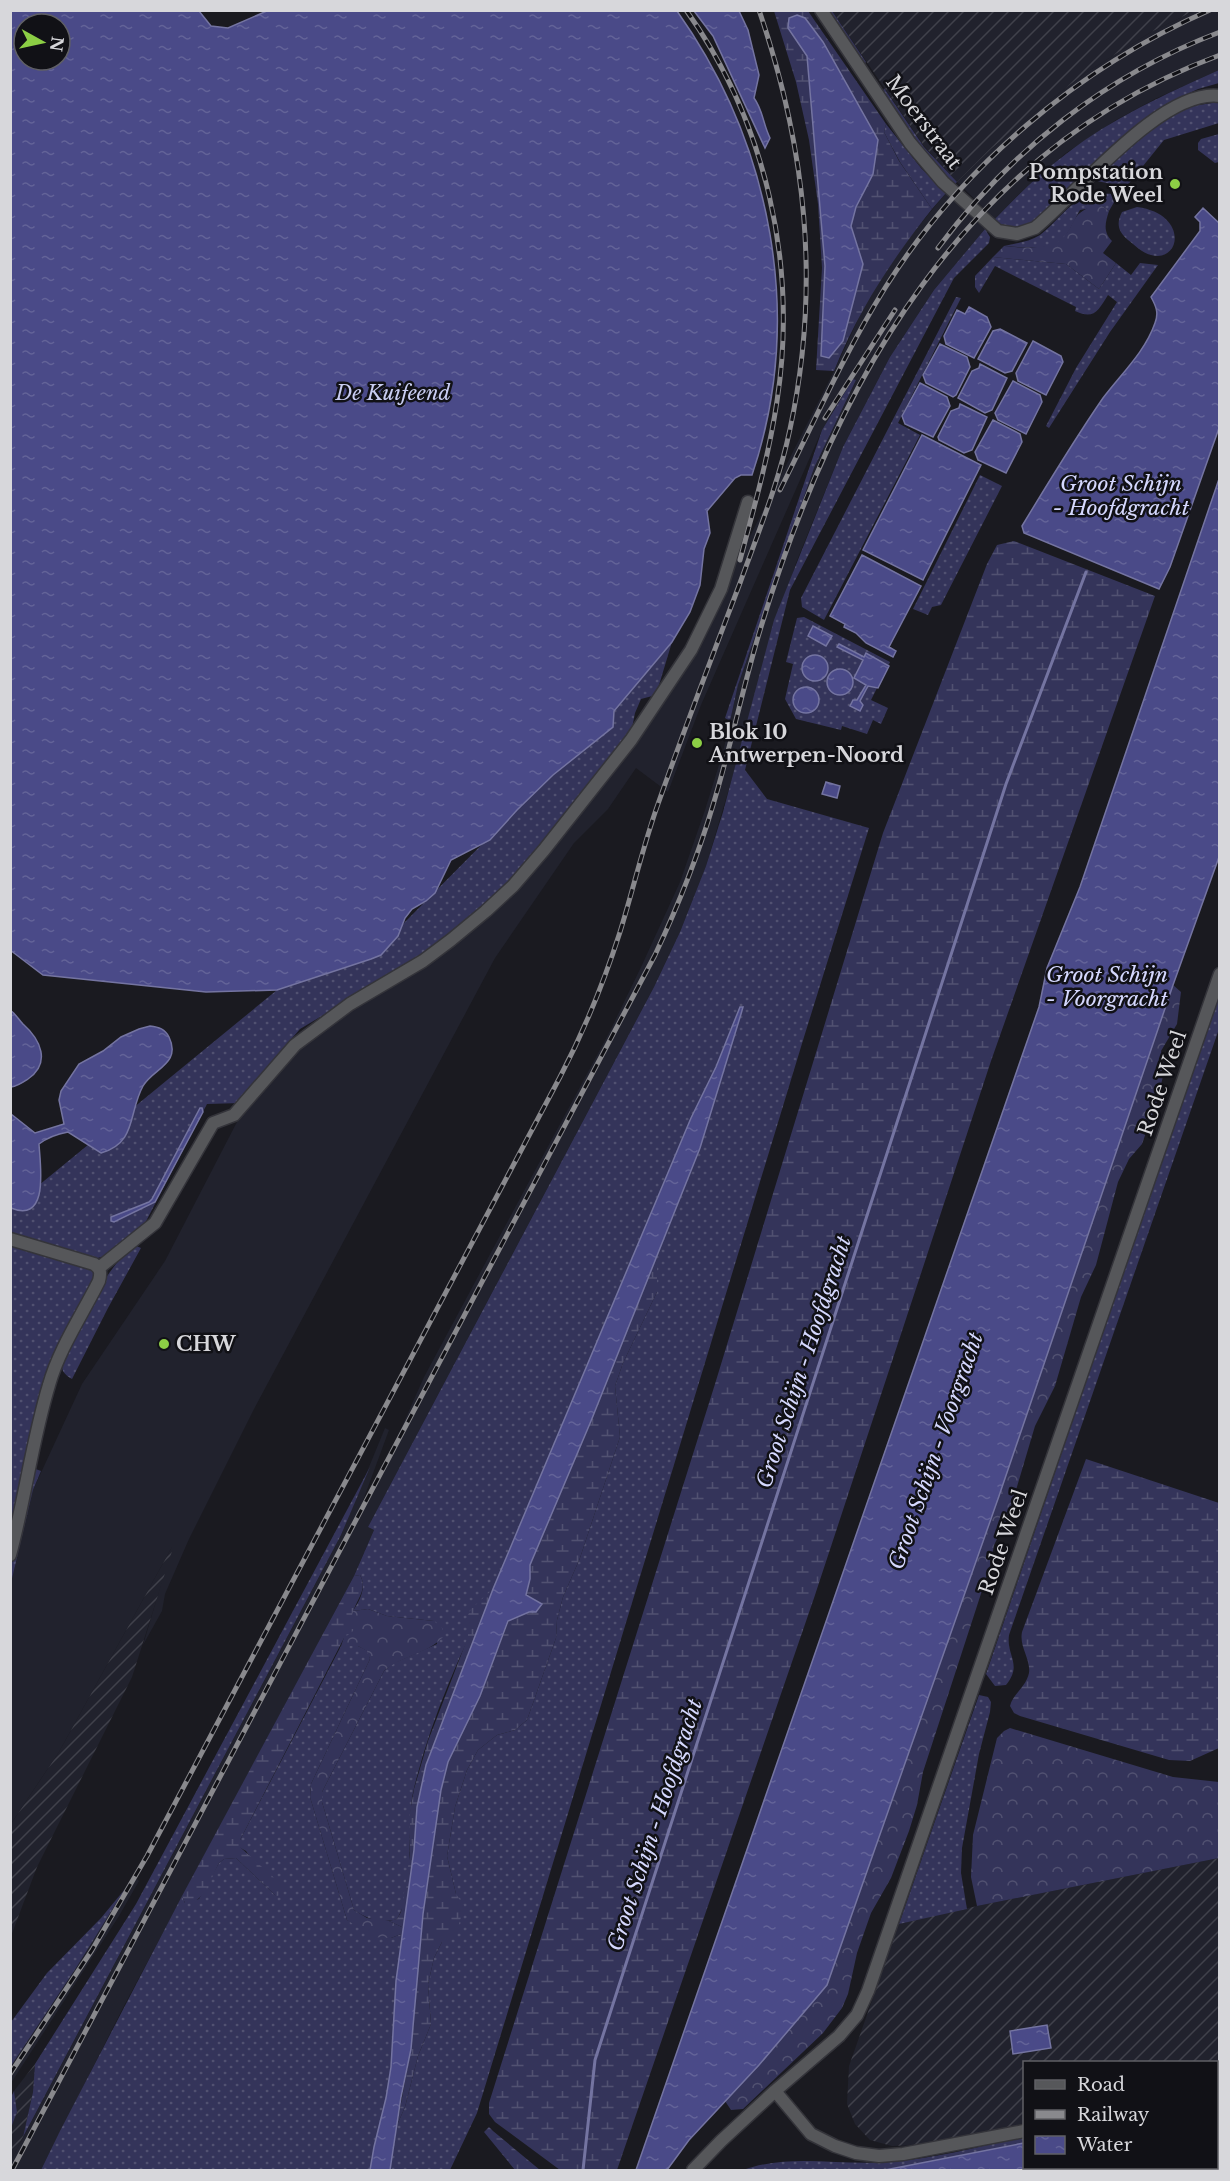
<svg xmlns="http://www.w3.org/2000/svg" width="1230" height="2181" font-family="'Libre Baskerville',serif">
	<style>
		.built { fill: #21222d }
		.industrial { fill: url(#industrial-furrows) }
		.grass { fill: url(#grass-dots) }
		.forest { fill: url(#forest-crowns) }
		.wetland { fill: url(#wetland-marsh) }
		.water { fill: url(#water-ripples); stroke: #7474a1; stroke-width: 1.5; fill-rule: evenodd }
		.lines { fill: none; stroke-linecap: round; stroke-linejoin: round }
		.stream { stroke: #7474a1; stroke-width: 3 }
		.street-casing { stroke: #34343a; stroke-width: 15 }
		.street { stroke: #56575a; stroke-width: 12 }
		.rail-casing { stroke: #89898d; stroke-width: 5 }
		.rail { stroke: #111116; stroke-width: 3; stroke-dasharray: 9; stroke-linecap: butt }
		.poi-dot { fill: #8cce45; stroke: #111116; stroke-width: 2 }
		.labels { text-anchor: middle; stroke-width: 5; stroke-linejoin: round; paint-order: stroke }
		.street-label { font-size: 20px; fill: #d7d7db; stroke: #111116 }
		.poi-label { font-size: 20px; font-weight: bold; fill: #d7d7db; stroke: #111116; text-anchor: start }
		.park-label { font-size: 20px; font-style: italic; fill: #c9cdf2; stroke: #111116 }
		.water-label { font-size: 21px; font-style: italic; fill: #d5d8fe; stroke: #111116 }
	</style>
	<defs>
		<pattern id="industrial-furrows" width="10" height="10" patternUnits="userSpaceOnUse" patternTransform="scale(1.5)"><rect width="10" height="10" fill="#21222d"/><path d="M-1 1l2-2M0 10L10 0M9 11l2-2" fill="none" stroke="#40414b"/></pattern>
		<pattern id="grass-dots" width="8" height="8" patternUnits="userSpaceOnUse" patternTransform="scale(1.5)"><rect width="8" height="8" fill="#34345a"/><path d="M2 2h.1M6 6h.1" fill="none" stroke="#515171" stroke-width="1.8" stroke-linecap="round"/></pattern>
		<pattern id="forest-crowns" width="20" height="18" patternUnits="userSpaceOnUse" patternTransform="scale(1.5)"><rect width="20" height="18" fill="#34345a"/><path d="M2 6a3 3 0 1 1 6 0M12 15a3 3 0 1 1 6 0" fill="none" stroke="#515171"/></pattern>
		<pattern id="wetland-marsh" width="20" height="14" patternUnits="userSpaceOnUse" patternTransform="scale(1.5)"><rect width="20" height="14" fill="#34345a"/><path d="M1 5h8M5 5V1M11 12h8M15 12V8" fill="none" stroke="#515171"/></pattern>
		<pattern id="water-ripples" width="26" height="14" patternUnits="userSpaceOnUse" patternTransform="scale(1.5)"><rect width="26" height="14" fill="#4a4a88"/><path d="M2 4q2-2 4 0t4 0M15 11q2-2 4 0t4 0" fill="none" stroke="#636398"/></pattern>
	</defs>
	<rect width="100%" height="100%" fill="#1a1a20"/>
	<path class="built" d="M1194 11H1219V70L1155 99 1116 120 1066 153 1018 195 995 219 957 182 992 148 1041 107 1085 73 1151 32Z
		M946 193 985 229 934 290 890 357 843 447 796 563 706 866 680 932 654 987 368 1527 374 1530 354 1576 125 2004 41 2170H11V2160L341 1535 385 1428 389 1430 361 1506 400 1431 424 1377 609 1033 642 965 680 882 705 810 723 752 738 685 813 470 856 380 853 379 822 430 701 705 668 792 636 768 608 809 574 843 495 958 254 1409 189 1539 165 1594 162 1611 143 1645 172 1547 59 1752 11 1824V1583L33 1490 82 1384 165 1261 238 1120 259 1088 313 1033 464 935 683 668 834 371 868 298 908 239Z
		M133 1875 139 1881 119 1916 11 2083V2066L76 1968Z"/>
	<path class="industrial" d="M832 11H1194L1151 32 1085 73 1041 107 992 148 957 182 924 146Z
		M172 1547 173 1548 132 1677 37 1867 11 1936V1824L59 1752Z
		M1219 1858V2085H1217L1216 2062H1024V2124L920 2145 892 2146 870 2140 855 2124 847 2104 849 2066 899 1924 977 1906Z
		M35 2064 33 2092 23 2137 11 2160V2128L17 2112 14 2091Z"/>
	<path class="grass" d="M828 11H832L866 62 864 64Z
		M1219 70V83L1198 89 1166 104 1142 122 1038 219 1015 230 999 225 995 219C1017 196 1040 173 1066 154 1112 118 1166 94 1219 70Z
		M884 88 924 147 957 182 954 185 922 150 883 92Z
		M1212 103H1219V123L1164 140 1126 187 1097 181 1098 178C1122 156 1146 129 1175 113 1186 106 1199 105 1212 103Z
		M886 124 921 168 946 193 932 209 900 162 884 132Z
		M1219 134V162L1215 163 1198 150V143L1201 139Z
		M1092 193 1115 194 1117 197 1109 211 1102 206 1080 210C1074 220 1068 237 1058 243 1046 250 1018 247 1004 246 1017 243 1029 242 1040 235 1057 222 1071 200 1092 193Z
		M1137 207C1189 214 1181 263 1151 255 1142 253 1135 245 1128 240 1118 231 1116 224 1122 212Z
		M985 229 990 237 989 243 954 278 790 590 745 770 767 799 869 828 804 1037 477 2113 450 2170H390L397 2125 405 2107 418 2056 431 2024 428 1984 434 1958 442 1942 456 1894 447 1856 455 1807 467 1770 478 1750 497 1735 515 1730 527 1720 556 1638 557 1620 563 1597 580 1558 620 1437 615 1386 623 1363 657 1292V1256L700 1148 743 1007H740L716 1067 691 1118 493 1589C460 1652 431 1719 414 1788 405 1825 417 1887 397 1919 381 1924 367 1919 354 1910L322 1802V1792L384 1671 392 1664 437 1644 434 1621 387 1616 368 1609 353 1611C360 1600 367 1587 360 1575L354 1576 374 1530 368 1527 654 987 680 932 706 866 723 812 774 620 843 447 890 357 934 290Z
		M993 257 1066 264 1099 289 1116 263 1131 275 1140 263 1158 265 1110 332 1049 428 1046 426 1076 368 1117 302 1108 295C1098 311 1094 320 1075 311L1076 307 995 266 979 293 975 287V276Z
		M956 297 961 298 898 423 920 435 824 620 802 607 801 598Z
		M853 379 856 380 814 468 738 685 730 721 725 718 822 430Z
		M980 475 1002 486 941 605 932 607 928 615 913 609Z
		M804 617 890 662 871 700 888 708 881 724 873 720 867 734 842 726 841 730 796 719 785 699 793 664 786 662 797 618Z
		M672 642 656 695 641 699 635 713 632 728 542 845 492 901 407 965 300 1029 273 1060 241 1103 207 1104 143 1227 105 1256 94 1259V1278L50 1366 11 1539V1208L277 990 381 955 402 925 614 711Z
		M1219 993V1029L1009 1635C1006 1656 1023 1664 1006 1685L995 1686 986 1674Z
		M134 1245 141 1248 108 1308 72 1379C62 1373 60 1368 63 1357 84 1318 101 1274 134 1245Z
		M370 1467 341 1535 23 2137 33 2092 35 2064 136 1904Z
		M33 1468 41 1471 33 1490 11 1583V1564Z
		M341 1646H358L368 1651 370 1659 311 1784 310 1797 347 1920 391 1938 404 1933 396 1981 391 2067 386 2098 374 2147 370 2170H41L60 2131 182 1896 185 1903 199 1899 219 1863 224 1859 236 1858 276 1896 246 1851 239 1847 240 1840Z
		M979 1695 988 1697 991 1702 990 1712 979 1754 962 1848 961 1873 967 1909 899 1924Z
		M125 1889 76 1968 11 2066V2022L47 1973 101 1918Z
		M14 2091 17 2112 11 2128V2097Z
		M1024 2137V2143L885 2170H743C791 2153 839 2166 889 2162 934 2159 980 2146 1024 2137Z"/>
	<path class="forest" d="M1094 205 1102 206 1109 211C1105 223 1103 232 1112 241L1103 253 1116 263 1099 289 1066 264 993 257 1004 246C1019 248 1052 250 1063 238 1077 222 1070 215 1094 205Z
		M1173 985 1181 992 1177 1024 1161 1051 1165 1068 1157 1101 1142 1144 1129 1159 1118 1182 1096 1265 1081 1297 1055 1386 1035 1426 1008 1517 994 1545 990 1566 923 1772 917 1805 909 1831 891 1878 871 1913 857 1953 848 1994 842 2008 823 2033 743 2109 731 2110 725 2101 759 2065 827 1985 999 1496Z
		M368 1609 387 1616 434 1621 442 1628 443 1637C427 1654 401 1656 384 1671L322 1792V1802L354 1910 367 1918 389 1921 404 1928V1933L391 1938 372 1937 347 1920 310 1797 311 1784 370 1659 367 1651 358 1646H342L340 1649 353 1611Z
		M1010 1728 1173 1777 1219 1782V1858L977 1906 971 1877 973 1835 997 1738 1004 1731Z"/>
	<path class="wetland" d="M774 11H808L886 124 884 132 899 161 932 209C891 261 859 309 834 371L816 370 822 268 818 204 809 140 796 82Z
		M1014 541 1155 596 991 1061 814 1598 617 2170H560L495 2122 489 2114V2103L715 1384 883 833 987 564 997 545Z
		M657 1256V1292L623 1363 615 1386 620 1437 580 1558 563 1597 557 1620 556 1638 527 1720 515 1730 497 1735 478 1750 467 1770 455 1807 447 1856 456 1894 464 1906 459 1924 454 1935 442 1942 434 1958 428 1984 431 2024 418 2056 405 2107 397 2125 411 2049 423 1914 441 1790 448 1762 480 1696 516 1602 453 1713 411 1920 404 1928 389 1921 397 1919 401 1912 410 1854V1812L414 1789 428 1741 468 1637V1615L471 1609 493 1589 517 1532 540 1541 591 1421Z
		M1086 1459 1219 1503V1748L1190 1761 1169 1760 1020 1716 1014 1713 1010 1706C1013 1694 1026 1687 1029 1673 1031 1659 1019 1647 1022 1632Z
		M360 1575C368 1589 357 1599 353 1612 350 1618 355 1624 353 1631L344 1638 240 1840V1847L281 1884 282 1895 276 1896 236 1858 224 1859 219 1863C212 1876 203 1906 185 1903L182 1896 354 1576Z
		M489 2127 493 2131 540 2170H515L484 2132Z"/>
	<path class="water" d="M269 10 677 11C772 145 805 318 752 475H741L735 478 707 511 710 533 704 549 700 585 690 612 672 642 614 711 613 727 553 775 517 810 490 840 451 860 435 893 426 901 412 909 405 918 398 936 381 955 371 959 277 990 206 992 43 975 10 950 11 11H199L211 26 228 28ZM24 24H60V60H24Z
		M694 11H739L748 30 759 75 754 98C763 110 763 124 770 138L765 148 713 36Z
		M797 15 805 18 823 42 878 140 873 174 856 207 851 226 863 264 843 341 829 358 821 356 825 266 807 56 788 28 789 18Z
		M1203 208 1219 223V428L1170 567 1159 589 1024 533 1022 526C1048 483 1074 440 1103 398 1121 374 1145 352 1155 323 1159 313 1156 306 1151 297L1200 231V222L1195 217Z
		M969 307 987 317 991 327 974 358 946 344 944 336 957 310 965 314Z
		M1000 329 1027 343 1012 371 1005 373 978 359 993 331Z
		M1033 341 1061 356 1063 362 1046 395 1018 381 1016 373Z
		M940 344 967 357 970 367 956 395 953 397 926 383 923 375Z
		M980 364 1007 378 992 410 985 413 958 398 972 371 979 368Z
		M1013 381 1040 395 1042 402 1026 434 998 420 995 413Z
		M920 383 947 397 950 406 933 437 905 424 902 416Z
		M960 404 987 417 972 450 964 453 939 440 938 437 951 411 959 408Z
		M993 420 1020 434 1022 442 1006 473 978 460 975 452Z
		M922 435 981 465 923 580 863 550Z
		M1219 479V857L1173 985 999 1496 827 1985 759 2065 689 2140 667 2170H636L1039 1007 1047 968 1080 887Z
		M862 555 921 586 889 647 896 651 893 657 866 643 856 633 844 627 845 624 830 616Z
		M813 626 832 636 826 646 808 636Z
		M839 644 864 657 866 653 889 666 878 688 868 686 860 701 863 705 860 711 850 706 853 700H857L866 685 854 678 863 660 837 647Z
		M802 668a13 13 0 1 1 26 0a13 13 0 1 1-26 0Z
		M827 682a13 13 0 1 1 26 0a13 13 0 1 1-26 0Z
		M793 700a13 13 0 1 1 26 0a13 13 0 1 1-26 0Z
		M826 782 840 786 837 798 822 794Z
		M740 1007H743L741 1014 700 1148 591 1421 530 1565V1579L526 1595 542 1604 536 1612H529L508 1621 480 1696 448 1762 441 1790 423 1914 411 2049 401 2097 390 2170H370L374 2147 386 2098 391 2067 396 1981 414 1850 417 1807 426 1765 493 1589 691 1118 716 1067Z
		M10 1010C16 1014 18 1019 23 1024 41 1040 51 1063 28 1079 22 1083 18 1086 11 1087Z
		M150 1026C159 1027 165 1029 169 1037 182 1064 152 1069 143 1086 128 1113 137 1143 101 1153L68 1132C57 1134 48 1137 39 1144 40 1164 50 1224 11 1208V1114L35 1133 64 1124 59 1100 61 1091 79 1064 103 1051 121 1037 139 1029Z
		M200 1108H202L203 1112 155 1202 114 1222 111 1221V1217L149 1202 152 1199Z
		M1047 2025 1051 2048 1013 2054 1010 2031Z
		M1219 2103V2168L1206 2170H885L1024 2143V2168H1216V2104Z"/>
	<g class="lines">
		<path class="stream" d="M583 2170 595 2060 1006 784 1086 572"/>
		<defs>
			<path id="street" d="M821 10 910 143 943 182 998 231 1017 234 1035 228C1078 193 1162 88 1220 96
				M10 1239 94 1264C101 1269 101 1273 99 1281 82 1315 59 1349 49 1385 32 1441 25 1499 10 1555
				M99 1268 155 1223 213 1123 234 1115 295 1045 350 1004 423 961 451 940 486 911 513 886 544 850 631 740 691 650 721 589 748 502
				M775 2091 839 2036 857 2015 868 1991 1220 974
				M1216 2094 1220 2093
				M693 2170 721 2141 775 2091 811 2134 835 2146 856 2153 879 2156 903 2154 1024 2131"/>
		</defs>
		<use href="#street" class="street-casing"/>
		<use href="#street" class="street"/>
		<defs>
			<path id="rail" d="M686 10C766 122 798 265 777 401 769 455 754 508 740 560
				M938 248C1010 151 1106 75 1220 32
				M825 418 895 310
				M780 490C814 422 845 352 885 288 961 167 1079 67 1210 10
				M10 2074 92 1950 147 1856 560 1077C584 1031 604 982 620 932 633 890 643 846 658 804 684 730 712 657 740 583 758 533 779 482 790 429 821 285 806 148 759 10
				M12 2170 655 955C678 906 698 856 713 805 731 746 743 686 761 627 836 381 965 149 1220 55"/>
		</defs>
		<use href="#rail" class="rail-casing"/>
		<use href="#rail" class="rail"/>
	</g>
	<g class="poi-dot">
		<circle cx="1175" cy="184" r="6"/>
		<circle cx="697" cy="743" r="6"/>
		<circle cx="164" cy="1344" r="6"/>
	</g>
	<g class="labels">
		<g class="street-label">
			<text transform="translate(924 122) rotate(53)" y="7">Moerstraat</text>
			<text transform="translate(1162 1083) rotate(-71)" y="7">Rode Weel</text>
			<text transform="translate(1003 1542) rotate(-71)" y="7">Rode Weel</text>
		</g>
		<g class="poi-label">
			<text x="1163" y="179" text-anchor="end">Pompstation<tspan x="1163" dy="23">Rode Weel</tspan></text>
			<text x="709" y="739">Blok 10<tspan x="709" dy="23">Antwerpen-Noord</tspan></text>
			<text x="176" y="1351">CHW</text>
		</g>
		<g class="park-label">
			<text x="393" y="400">De Kuifeend</text>
		</g>
		<g class="water-label">
			<text x="1121" y="491">Groot Schijn<tspan x="1121" dy="24">- Hoofdgracht</tspan></text>
			<text x="1107" y="982">Groot Schijn<tspan x="1107" dy="24">- Voorgracht</tspan></text>
			<text transform="translate(804 1362) rotate(-72)" y="7">Groot Schijn - Hoofdgracht</text>
			<text transform="translate(936 1451) rotate(-71)" y="7">Groot Schijn - Voorgracht</text>
			<text transform="translate(655 1825) rotate(-72)" y="7">Groot Schijn - Hoofdgracht</text>
		</g>
	</g>
	<rect width="1230" height="2181" fill="none" stroke="#d7d7db" stroke-width="24"/>
	<rect x="1023" y="2061" width="195" height="108" fill="#111116" stroke="#606065" stroke-width="1.5"/>
	<rect x="1035" y="2080" width="30" height="9" fill="#56575a" stroke="#606065" stroke-width="1.5"/>
	<text x="1077" y="2091" font-size="18" fill="#d7d7db">Road</text>
	<rect x="1035" y="2110" width="30" height="9" fill="#89898d" stroke="#606065" stroke-width="1.5"/>
	<text x="1077" y="2121" font-size="18" fill="#d7d7db">Railway</text>
	<rect x="1035" y="2136" width="30" height="18" fill="url(#water-ripples)" stroke="#606065" stroke-width="1.5"/>
	<text x="1077" y="2151" font-size="18" fill="#d7d7db">Water</text>
	<g transform="translate(42 42) rotate(98)"><circle r="28" fill="#111116" stroke="#606065" stroke-width="1.5"/>
	<path d="M0-4.5L10 22L0 15L-10 22Z" fill="#8cce45"/>
	<text y="-9" font-size="16" font-weight="bold" text-anchor="middle" fill="#d7d7db">N</text>
	</g>
</svg>
